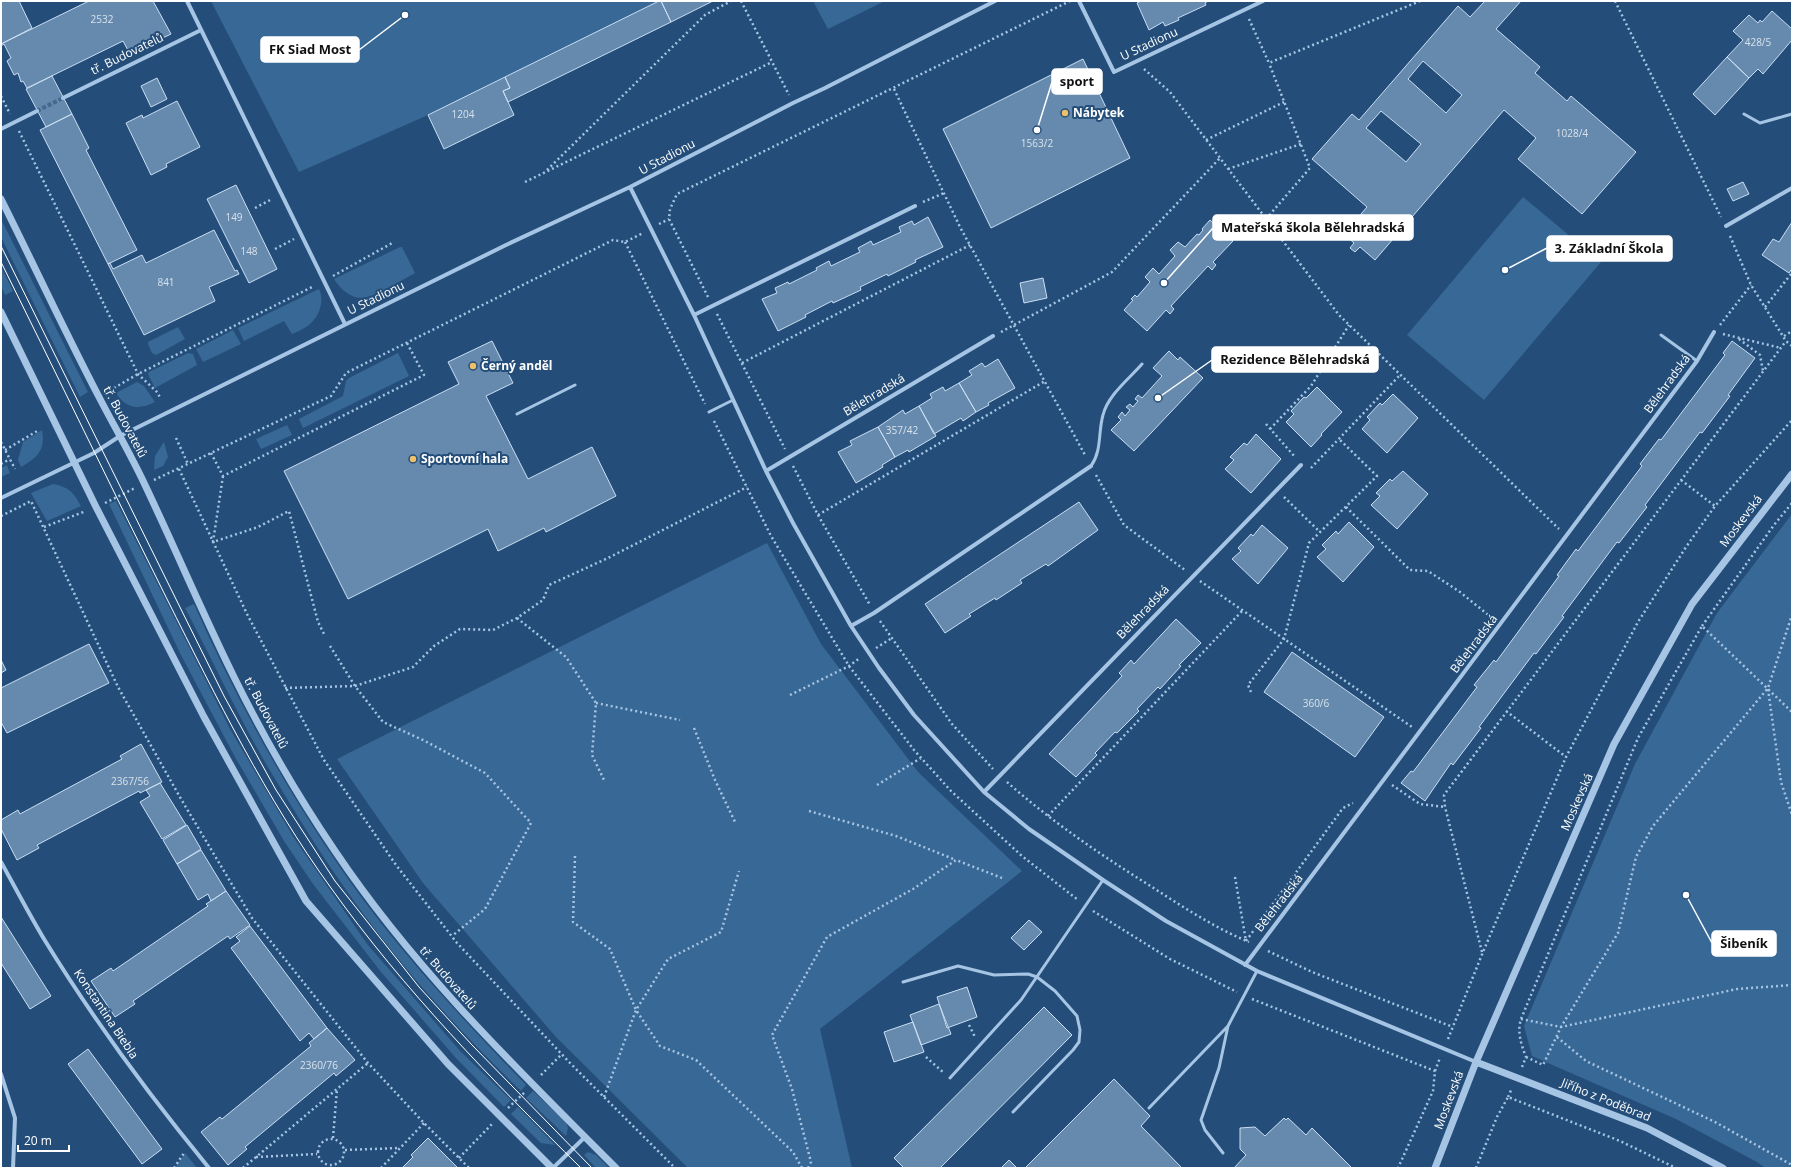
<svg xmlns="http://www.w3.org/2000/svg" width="1793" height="1169" font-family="'Open Sans',sans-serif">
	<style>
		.green { fill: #386896 }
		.building { fill: #658aae; stroke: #c9def3; fill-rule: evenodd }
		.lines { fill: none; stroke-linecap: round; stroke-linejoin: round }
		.minor-tunnel { stroke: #45698d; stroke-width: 4; stroke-dasharray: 4 2; stroke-linecap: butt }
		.path { stroke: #a6c5e4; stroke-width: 2.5; stroke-dasharray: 2 3; stroke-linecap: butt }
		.service { stroke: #a6c5e4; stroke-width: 3 }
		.minor { stroke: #a6c5e4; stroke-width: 4 }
		.tertiary { stroke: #a6c5e4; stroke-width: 7 }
		.tram { stroke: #fff; stroke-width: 1 }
		.poi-dot { fill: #eec06a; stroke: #244e79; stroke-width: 1.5 }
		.labels { text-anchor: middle; stroke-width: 4; stroke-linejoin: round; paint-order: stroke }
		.number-label { font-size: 10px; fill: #d8e2eb }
		.street-label { font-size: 12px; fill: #fff; stroke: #244e79 }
		.poi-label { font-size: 12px; font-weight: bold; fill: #fff; stroke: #244e79; text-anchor: start }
		.leader { fill: none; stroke: #fff; stroke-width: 1.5 }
		.callout-dot { fill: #fff; stroke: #244e79; stroke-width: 1.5 }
		.callout { fill: #fff; stroke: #fff; stroke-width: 1.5 }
		.callout-label { font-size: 13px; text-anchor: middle; font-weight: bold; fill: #111 }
	</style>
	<rect width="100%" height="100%" fill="#244e79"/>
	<path class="green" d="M211 1H660L428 115 299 172Z
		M813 1H885L828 29Z
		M1523 197 1601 262 1484 400 1407 335Z
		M1 219 88 392 80 397 1 237Z
		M400 247H402L415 273C404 279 378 295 367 297 353 301 341 290 334 279Z
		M1 267 13 291 5 295 1 286Z
		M319 289C325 301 319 317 309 325 304 329 297 332 292 334L284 321 244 341 238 328Z
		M178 327 185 339 156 355 152 353 148 344V342Z
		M233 330 241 344 203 362 196 349Z
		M188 353 193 354 197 365 155 388 148 374 149 372Z
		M398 353 409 376 303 428 299 419 343 396 346 381 349 378Z
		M137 382 144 386 155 402C139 410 126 409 116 393Z
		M287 425 292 435 261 449 256 439Z
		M42 430C46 450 37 458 21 467L18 460 23 442Z
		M164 442 168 457 163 466 154 470 155 456Z
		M7 465 10 473 1 477V468Z
		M53 484C69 487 74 493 81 506L47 521 31 493Z
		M116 501 230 729 294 838 367 944 461 1052 511 1100 504 1107 456 1058 381 972 313 884 284 841 235 757 181 655 109 504Z
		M1792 514V1168H1765L1757 1162 1676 1119 1532 1056 1524 1026 1635 764 1717 613Z
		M767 543 821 644 918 772 1022 871 820 1029 852 1168H688L556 1037 423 883 337 759Z
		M194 604C238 704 292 801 356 890 407 960 466 1023 526 1085L521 1091C471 1042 423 992 381 937 344 890 311 839 280 787 244 730 217 668 185 608Z
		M533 1091 566 1122 568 1128 566 1136 526 1098Z
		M518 1107 555 1145 541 1143 511 1114Z
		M588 1152 596 1155 609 1168H596L584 1155Z
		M185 1153 197 1168H175Z"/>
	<path class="building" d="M1 1H19L32 28 1 44Z
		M89 1H153L171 34 130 54 123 41 27 88 23 81 21 82 18 73 14 75 7 61 11 58 4 44 1 46V44Z
		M659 1H661L671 22 508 102 503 91 510 88 505 77Z
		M661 1H713L671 22Z
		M1141 1H1208L1205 3 1206 5 1178 18 1179 20 1165 26 1163 22 1149 30 1137 3Z
		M1485 1H1521L1496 29 1540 67 1535 73 1567 101 1571 96 1636 152 1582 214 1518 159 1536 138 1504 110 1375 260 1360 247 1355 252 1350 248 1354 243 1344 234 1367 207 1312 159 1352 114 1359 120 1458 6 1470 17ZM1423 61 1462 95 1446 113 1408 79ZM1381 111 1421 144 1406 162 1366 128Z
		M1772 11 1792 29V40L1763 74 1758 69 1749 78 1727 57 1743 40 1733 31 1749 15 1758 23 1760 20 1762 22Z
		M1727 57 1749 78 1715 115 1693 94Z
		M1083 59 1130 158 991 228 943 129Z
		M52 76 72 114 46 127 26 89Z
		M505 77 510 88 503 91 514 115 444 149 428 115Z
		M157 78 167 99 151 107 141 86Z
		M177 101 200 147 166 164 167 167 151 175 126 123 142 115 143 118Z
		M72 114 89 148 86 150 137 250 108 264 40 130Z
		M1743 182 1749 194 1733 201 1727 189Z
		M236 185 277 269 249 283 207 199Z
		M928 217 943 247 915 260 916 262 888 276 887 274 860 287 861 290 833 303 832 301 805 315 806 317 778 331 762 299 777 293 775 288 788 282 789 284 817 270 816 268 829 261 831 266 860 252 858 248 871 241 873 245 901 232 899 227 912 221 914 225Z
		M1210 220 1233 241 1213 262 1216 265 1212 270 1208 266 1171 306 1174 309 1170 314 1166 310 1147 331 1124 310 1133 300 1131 299 1135 295 1137 297 1150 282 1145 277 1153 268 1159 274 1175 256 1170 250 1178 242 1185 247 1197 234 1199 235 1203 230 1202 229Z
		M1792 222V270H1791L1789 273 1762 255 1773 239 1779 242Z
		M214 230 235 271 237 270 239 274 209 287 215 301 144 335 108 264 110 263 113 269 142 255 146 263Z
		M1043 278 1047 298 1024 303 1020 283Z
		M492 341 513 383 486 396 528 479 592 447 616 496 546 532 544 528 498 551 488 529 348 599 284 471 459 384 448 362Z
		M1732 341 1755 358 1728 395 1730 396 1702 433 1700 432 1645 505 1647 507 1619 543 1617 542 1562 616 1564 617 1536 654 1534 653 1479 727 1481 728 1453 765 1451 763 1425 801 1401 783 1411 771 1413 772 1477 687 1474 685 1494 660 1496 662 1559 576 1557 575 1576 549 1578 551 1642 466 1640 464 1659 439 1661 440 1725 355 1723 353Z
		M1169 351 1178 360 1180 357 1203 378 1134 451 1111 430 1121 420 1118 417 1122 412 1125 416 1130 410 1126 407 1130 404 1133 407 1138 401 1135 399 1138 395 1142 398 1162 376 1153 368Z
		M998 359 1015 388 988 403 989 405 976 412 959 383 972 375 969 371 982 363 985 367Z
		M959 383 976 412 963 421 961 418 934 434 919 406 932 398 930 394 943 387 945 391Z
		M1317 387 1342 412 1321 434 1322 435 1311 447 1286 422 1294 414 1291 411 1304 397 1306 398Z
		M1393 394 1418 418 1387 453 1362 429 1370 420 1367 417 1380 403 1382 405Z
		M919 406 936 436 909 452 908 450 895 457 878 427 903 410 905 414Z
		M878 427 895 457 882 465 883 467 856 483 838 452 852 445 850 441Z
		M1256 434 1281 459 1251 493 1225 469 1234 460 1230 457 1244 443 1247 445Z
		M1403 471 1428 494 1397 529 1371 505 1380 496 1376 493 1390 479 1392 481Z
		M1079 502 1098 530 1048 566 1046 564 1020 580 1022 583 996 600 995 598 969 614 971 616 945 633 925 604Z
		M1349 522 1374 547 1343 582 1317 557 1326 549 1322 545 1336 531 1338 534Z
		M1262 525 1288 548 1258 584 1232 559 1241 551 1238 548 1251 534 1253 536Z
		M1176 619 1201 643 1179 665 1181 666 1160 689 1158 687 1137 709 1139 711 1117 733 1115 732 1095 753 1097 755 1076 777 1049 754 1122 676 1119 673 1131 660 1134 664Z
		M89 644 109 683 7 733 1 722V688Z
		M1292 652 1384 717 1355 757 1264 692Z
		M1 660 6 670 1 673Z
		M141 744 162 782 140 793 139 791 37 845 39 848 17 860 1 829V820L18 810 20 814 122 759 120 756Z
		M160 783 186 825 162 839 140 802 150 796 146 790Z
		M187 825 201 849 177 864 163 840Z
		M201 850 226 891 211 901 208 894 198 900 177 864Z
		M226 891 250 925 230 939 228 936 133 1001 135 1004 115 1017 91 981 111 968 113 971 208 906 206 904Z
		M1 917 51 996 30 1009 1 963Z
		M1029 920 1042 932 1024 950 1011 938Z
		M250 926 327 1028 314 1039 309 1033 300 1041 231 948 240 941 236 937Z
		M967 987 977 1017 947 1028 937 997Z
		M939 1004 951 1034 921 1045 910 1015Z
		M1044 1007 1072 1035 940 1168H904L894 1158Z
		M913 1022 924 1052 894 1062 884 1032Z
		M327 1028 355 1060 336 1076 334 1073 245 1147 247 1149 228 1165 201 1132 220 1117 222 1119 311 1046 309 1043Z
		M88 1049 162 1149 142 1164 68 1064Z
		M1114 1079 1150 1116 1141 1126 1182 1168H1025Z
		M1284 1118 1286 1120 1288 1118 1306 1135 1312 1128 1352 1168H1234L1246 1155 1240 1149V1128L1255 1127 1265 1136Z
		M428 1138 458 1168H402L413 1157 411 1155Z
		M1009 1160 1017 1168H1001Z"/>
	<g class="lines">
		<path class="minor-tunnel" d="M37 111 63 98"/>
		<path class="path" d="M741 1 789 95
			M1615 1 1721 217
			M1249 19 1269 63 1420 1
			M1144 69 1170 92 1339 315 1559 529
			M894 89 960 227 1085 455
			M1 96 10 114
			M19 131 138 374 158 393 160 398
			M1206 140 1284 102
			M1228 169 1301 144
			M547 170 705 15 731 1
			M525 182 772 62
			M923 202 944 193
			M255 208 272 199
			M1266 219 1310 168 1269 63
			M659 224 669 219
			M1730 236 1751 285 1786 341 1792 346
			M625 242 705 404
			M275 249 294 239
			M333 276 394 242
			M708 297 669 219 670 209 677 194 1070 1
			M1765 307 1791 274
			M717 314 785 449
			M1720 325 1751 285
			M1001 332 1112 272 1220 158
			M1723 334 1781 348
			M1784 336 1792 331
			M1739 339 1760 355 1763 371
			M742 363 970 245
			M114 388 138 374 314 286
			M714 421 771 536 849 666 914 750 951 791 1022 856 1078 900
			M1266 424 1295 457
			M1270 429 1311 386 1349 325
			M176 438 188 464
			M1 442 15 469
			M5 450 39 430
			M211 453 223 476 424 375 407 343
			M1 464 10 459
			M793 466 818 515 870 605
			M1311 468 1400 375
			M179 469 247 614 324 760 396 865 457 943 570 1063 675 1168
			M1096 475 1124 525 1185 570
			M223 476 213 542 258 527 289 511 318 622 324 634
			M154 480 331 396 346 373 613 240 625 242 643 233
			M1681 480 1715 506
			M1284 497 1320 532
			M105 503 135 488
			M1346 507 1410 570 1428 571 1460 592 1492 618
			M818 515 1045 381
			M1 516 31 501 118 687 181 799 252 918 368 1063 424 1123 469 1168
			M44 527 86 511
			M1200 581 1412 727
			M517 618 566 657 596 703 592 755 605 782
			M880 621 952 724 993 769
			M1702 626 1774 525 1792 503
			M330 646 355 686 383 722 423 740 485 773 531 823 485 909 452 936
			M876 648 892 638
			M285 688 355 686 413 667 434 646 460 629 493 630 517 618 543 600 549 585 608 558 747 487
			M1768 689 1781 782 1792 815
			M1251 692 1248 685 1284 639 1309 543 1377 476 1340 440
			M790 695 849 666 860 658
			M596 703 680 720
			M1506 711 1566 757
			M694 728 715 780 736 824
			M1007 782C1052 822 1101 855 1152 887 1183 907 1215 928 1249 942
			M877 785 921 758
			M1392 785 1420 804 1445 807
			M809 811 896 836 956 860
			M1048 816 1243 610
			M575 856 573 922 610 949 636 1010 660 1046 696 1060 793 1152 802 1168
			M1235 877 1246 941 1343 808 1353 803
			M1093 911 1170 959 1237 992
			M1268 951 1312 972 1453 1027
			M1482 952 1445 807 1444 795 1786 341
			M1252 999 1435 1071 1433 1091 1398 1168
			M1521 1019 1561 1027 1618 933 1636 857 1653 826 1768 688 1792 615
			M969 1025 975 1037
			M1557 1037 1586 1061 1715 1122 1792 1165
			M1448 1039 1483 952 1566 757 1638 622 1686 547 1715 506 1792 420
			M926 1057 944 1073
			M1526 1057 1543 1065 1561 1027 1737 989 1792 985
			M1522 1067 1526 1057C1521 1044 1517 1032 1521 1019L1638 738 1702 626 1792 712
			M1435 1071 1440 1058
			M541 1075 562 1054
			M604 1097 636 1010 668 959 721 932 739 871
			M1508 1097 1512 1088
			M508 1108 525 1092
			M333 1138 337 1089
			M318 1152a13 13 0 1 1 26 0a13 13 0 1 1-26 0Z
			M345 1150 399 1148
			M256 1157 317 1154
			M459 1158 492 1124
			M174 1168 184 1153
			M243 1168 368 1063
			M381 1168 424 1123
			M808 1168 811 1162 792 1089 772 1035 827 937 913 889 956 860 1002 878
			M1476 1168 1497 1117 1508 1097 1620 1141 1676 1168"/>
		<path class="service" d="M1744 114 1760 123 1792 114
			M1661 335 1697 361
			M709 412 733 400
			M517 414 575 385
			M1091 466C1102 451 1098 432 1103 415 1108 395 1129 379 1142 364
			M903 982 958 966 994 975 1028 974 1037 977 1055 991 1077 1016 1080 1030 1079 1042 1073 1050 1013 1112
			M950 1078 1021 1000 1103 880
			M1149 1108 1228 1026
			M1223 1153 1205 1130 1201 1120 1219 1068 1228 1026 1257 971"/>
		<path class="minor" d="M187 1 345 324
			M1079 1 1114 72 1263 1
			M63 98 201 30
			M1 129 37 111
			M630 187 694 315 766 471 793 523 851 626 879 668 914 715 984 792 1029 829 1103 880 1166 921 1257 971 1476 1062
			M1726 226 1792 188
			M694 315 915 206
			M766 471 993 336
			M1 498 94 453 120 436 506 245 630 187 793 103 825 88 995 1
			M851 626 874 613 1091 466
			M984 792 1301 465
			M1 862C15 887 29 914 44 939 93 1019 149 1095 209 1168
			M1245 965 1697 361 1714 332
			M1 1074 15 1118 13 1168
			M553 1168 585 1137"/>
		<path class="tertiary" d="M1 199C34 265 65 332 99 397 114 426 131 455 145 485 175 548 202 612 233 675 263 736 297 795 335 851 414 969 516 1068 616 1168
			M1 312 96 507 204 717 306 901 448 1064 552 1168
			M1476 1062 1647 1128 1723 1168
			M1435 1168 1476 1062 1614 744 1692 604 1792 474"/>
		<path class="tram" d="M1 246 224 696 276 790 335 881 419 987 472 1045 592 1168
			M1 262C57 375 111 487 167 599 217 699 266 798 331 888 404 990 492 1080 581 1168"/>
	</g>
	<g class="poi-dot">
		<circle cx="1065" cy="113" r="4"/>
		<circle cx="473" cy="366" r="4"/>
		<circle cx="413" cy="459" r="4"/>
	</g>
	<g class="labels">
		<g class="number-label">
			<text x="102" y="23">2532</text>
			<text x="1758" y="46">428/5</text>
			<text x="463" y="118">1204</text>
			<text x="1572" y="137">1028/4</text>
			<text x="1037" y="147">1563/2</text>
			<text x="234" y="221">149</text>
			<text x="249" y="255">148</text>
			<text x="166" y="286">841</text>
			<text x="902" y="434">357/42</text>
			<text x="1316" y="707">360/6</text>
			<text x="130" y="785">2367/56</text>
			<text x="319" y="1069">2360/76</text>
		</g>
		<g class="street-label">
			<text transform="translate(1149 44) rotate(-25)" y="4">U Stadionu</text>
			<text transform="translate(127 54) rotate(-26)" y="4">tř. Budovatelů</text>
			<text transform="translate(667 157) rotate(-28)" y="4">U Stadionu</text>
			<text transform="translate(376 298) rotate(-26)" y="4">U Stadionu</text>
			<text transform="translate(1667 384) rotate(-54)" y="4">Bělehradská</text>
			<text transform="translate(874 395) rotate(-31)" y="4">Bělehradská</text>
			<text transform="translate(125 422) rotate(62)" y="4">tř. Budovatelů</text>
			<text transform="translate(1741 521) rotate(-53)" y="4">Moskevská</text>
			<text transform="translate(1143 612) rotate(-46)" y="4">Bělehradská</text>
			<text transform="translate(1474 644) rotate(-53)" y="4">Bělehradská</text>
			<text transform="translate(266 713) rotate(62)" y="4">tř. Budovatelů</text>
			<text transform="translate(1577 802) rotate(-66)" y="4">Moskevská</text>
			<text transform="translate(1279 903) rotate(-52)" y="4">Bělehradská</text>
			<text transform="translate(448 978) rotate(49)" y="4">tř. Budovatelů</text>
			<text transform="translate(106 1014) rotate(56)" y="4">Konstantina Biebla</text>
			<text transform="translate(1449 1100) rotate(-69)" y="4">Moskevská</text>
			<text transform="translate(1606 1100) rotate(22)" y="4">Jiřího z Poděbrad</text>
		</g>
		<g class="poi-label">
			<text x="1073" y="117">Nábytek</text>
			<text x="481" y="370">Černý anděl</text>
			<text x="421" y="463">Sportovní hala</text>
		</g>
	</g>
	<path class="leader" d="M405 15L359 50M1037 130L1052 82M1164 283L1213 228M1505 270L1547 248M1158 398L1212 360M1686 895L1712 943"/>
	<g class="callout-dot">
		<circle cx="405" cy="15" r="4"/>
		<circle cx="1037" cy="130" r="4"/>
		<circle cx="1164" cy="283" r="4"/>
		<circle cx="1505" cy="270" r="4"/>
		<circle cx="1158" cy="398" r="4"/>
		<circle cx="1686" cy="895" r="4"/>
	</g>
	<g class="callout">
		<rect x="261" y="37" width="98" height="25" rx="4"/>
		<rect x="1052" y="69" width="50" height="25" rx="4"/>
		<rect x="1213" y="215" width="200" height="25" rx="4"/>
		<rect x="1547" y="236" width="125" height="25" rx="4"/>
		<rect x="1212" y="347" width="166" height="25" rx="4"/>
		<rect x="1712" y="931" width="64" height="25" rx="4"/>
	</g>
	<g class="callout-label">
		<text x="310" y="54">FK Siad Most</text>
		<text x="1077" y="86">sport</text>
		<text x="1313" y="232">Mateřská škola Bělehradská</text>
		<text x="1609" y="253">3. Základní Škola</text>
		<text x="1295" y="364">Rezidence Bělehradská</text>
		<text x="1744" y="948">Šibeník</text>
	</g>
	<rect width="1793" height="1169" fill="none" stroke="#ffffff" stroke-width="4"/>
	<path d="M18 1145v6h51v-6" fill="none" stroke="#ffffff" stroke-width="2"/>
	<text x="24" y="1145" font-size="12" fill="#ffffff" stroke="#244e79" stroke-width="3" paint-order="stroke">20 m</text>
</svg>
